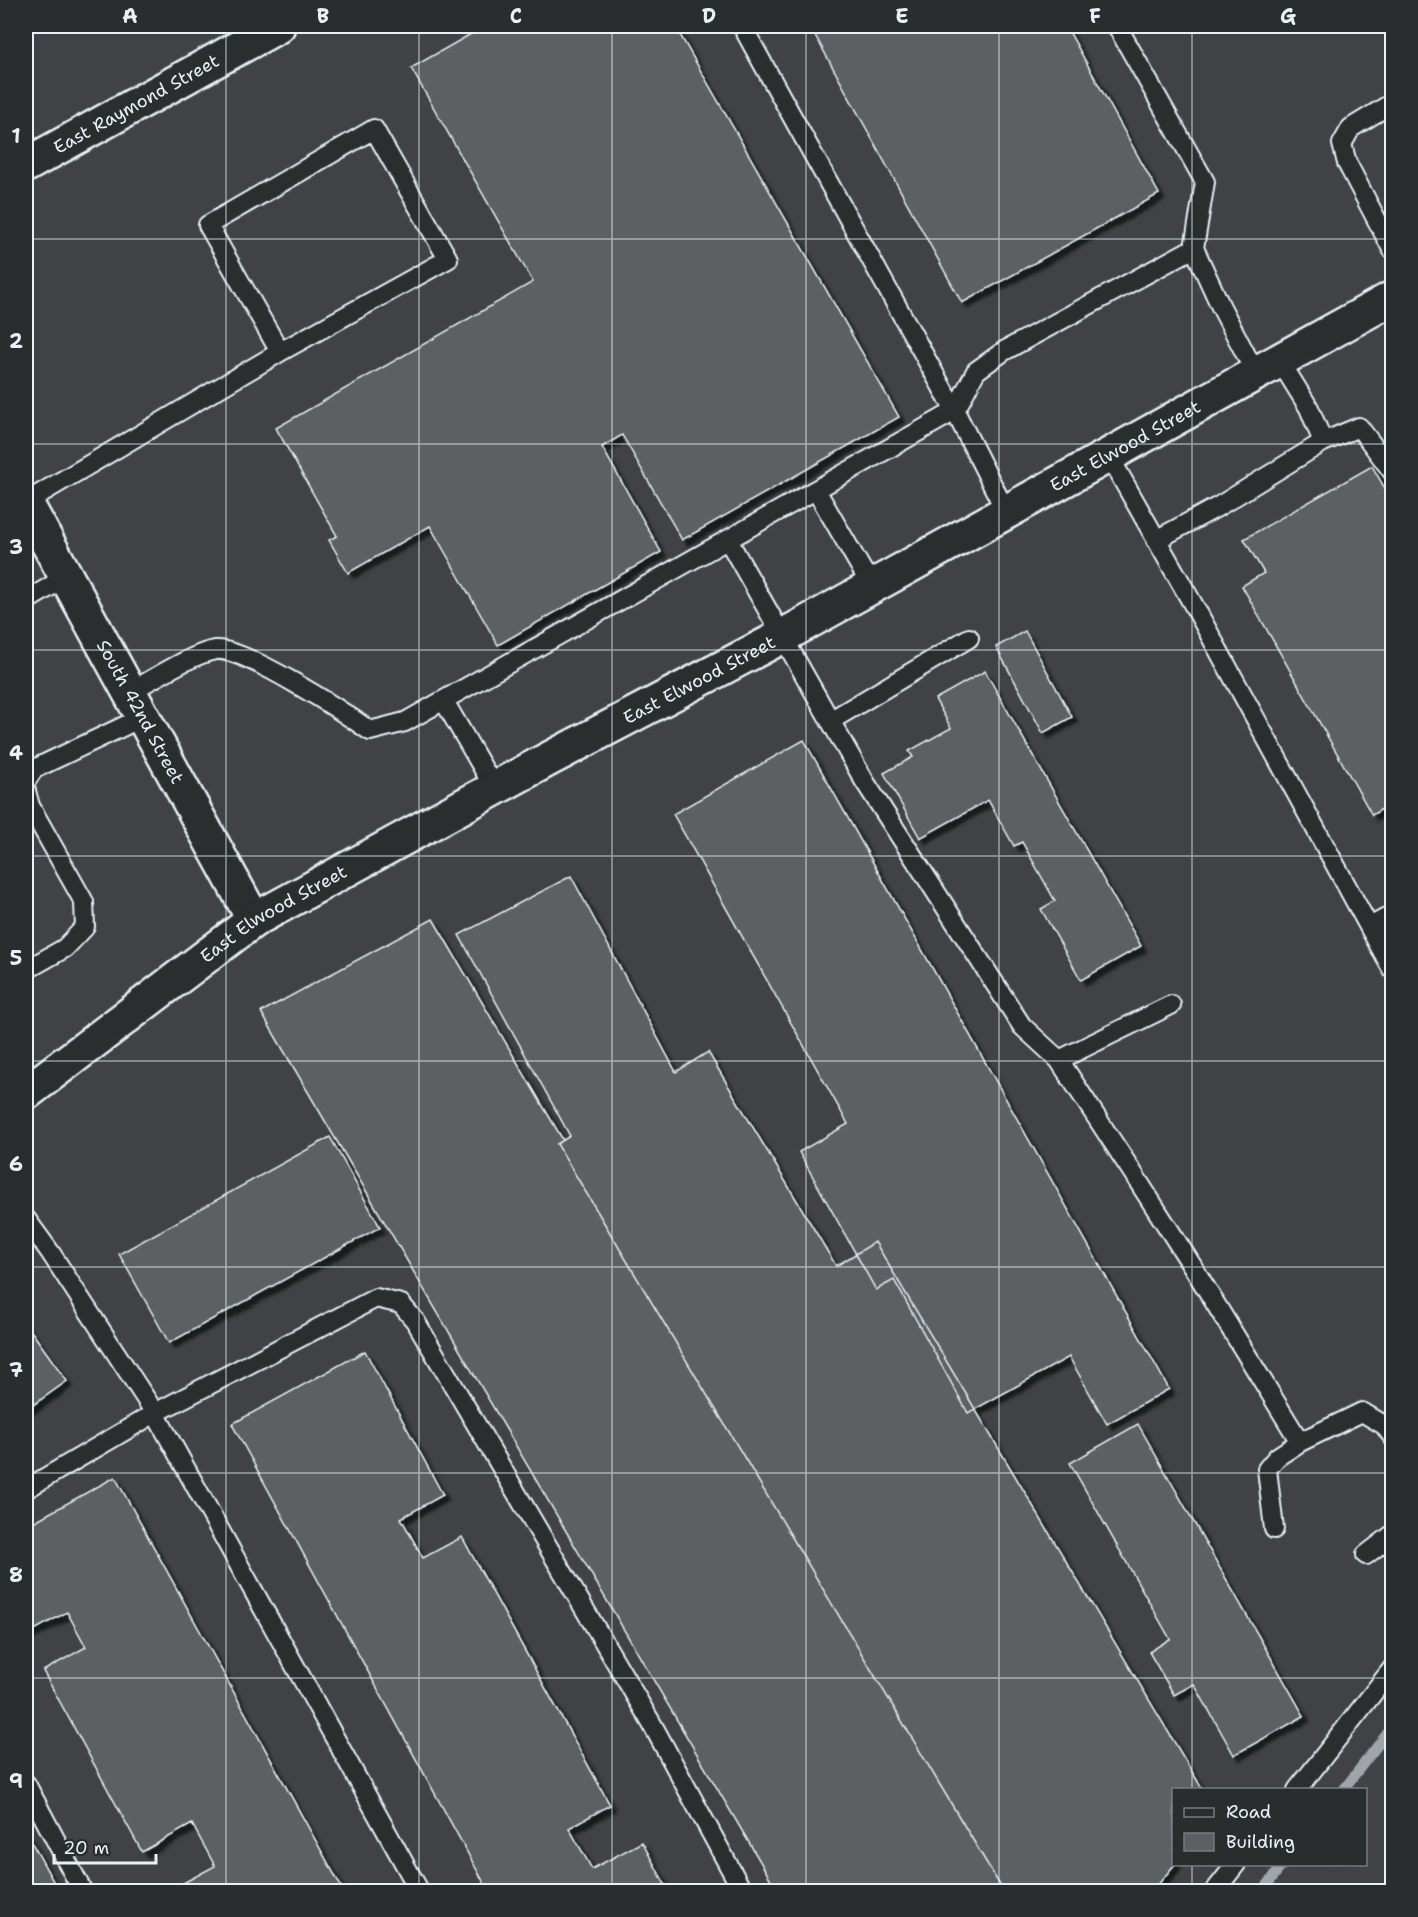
<svg xmlns="http://www.w3.org/2000/svg" width="1418" height="1917" font-family="'Shantell Sans',sans-serif">
	<style>
		.built { fill: #3f4244; fill-rule: evenodd }
		.lines { fill: none; stroke-linecap: round; stroke-linejoin: round }
		.stream { stroke: #9fa5aa; stroke-width: 10 }
		.building { fill: #5c6063; stroke: #e8f1f8; stroke-width: 1.5; filter: url(#shadow) }
		.lane-casing { stroke: #e8f1f8; stroke-width: 22 }
		.street-casing { stroke: #e8f1f8; stroke-width: 38 }
		.lane { stroke: #2a2d2e; stroke-width: 18 }
		.street { stroke: #2a2d2e; stroke-width: 33 }
		.grid { fill: none; stroke: #e8f1f8; stroke-width: 1.5; stroke-opacity: 0.55 }
		.labels { text-anchor: middle; stroke-width: 4.5; stroke-linejoin: round; paint-order: stroke }
		.street-label { font-size: 18px; fill: #e8f1f8; stroke: #2a2d2e }
		.neatline { fill: none; stroke: #e8f1f8; stroke-width: 2 }
		.grid-label { font-size: 20px; text-anchor: middle; font-weight: bold; fill: #e8f1f8 }
	</style>
	<defs>
		<filter id="shadow"><feDropShadow dx="5.5" dy="5.5" stdDeviation="1.5" flood-color="#0009"/></filter>
	</defs>
	<rect width="100%" height="100%" fill="#323536"/>
	<filter id="ink" filterUnits="userSpaceOnUse"><feTurbulence type="fractalNoise" baseFrequency=".0167" numOctaves="2"/><feDisplacementMap in="SourceGraphic" scale="12" xChannelSelector="R" yChannelSelector="G"/><feConvolveMatrix kernelMatrix="1 2 1 2 8 2 1 2 1" color-interpolation-filters="sRGB"/></filter>
	<g filter="url(#ink)">
		<path class="built" d="M26 26H1392V1891L26 1892ZM1174 1790H1366V1864H1174Z"/>
		<g class="lines">
			<path class="stream" d="M1343 1790 1392 1727
				M1262 1892 1283 1864"/>
		</g>
		<path class="building" d="M485 26H675L899 417 682 540 622 435 602 447 661 552 498 645 430 526 348 573 329 540 337 536 276 428 533 282 411 68Z
			M810 26H1066L1159 194 962 303Z
			M1372 466 1392 501V592L1390 594 1392 599V803L1372 815 1242 586 1264 573 1244 539Z
			M1025 631 1072 717 1043 733 996 647Z
			M985 671 1141 946 1081 980 1041 909 1055 901 1022 842 1014 846 988 800 920 838 884 773 913 757 909 751 951 728 935 699Z
			M804 740 1169 1389 1107 1424 1069 1357 968 1413 894 1280 876 1290 799 1152 848 1124 673 814Z
			M571 876 676 1072 708 1052 836 1266 875 1242 1203 1790H1174L1175 1864 1152 1892H1004L557 1144 570 1136 459 935Z
			M433 919 563 1140 557 1144 1004 1892H778L261 1012Z
			M330 1137 380 1227 169 1343 119 1254Z
			M26 1324 67 1381 26 1410Z
			M365 1351 443 1495 401 1518 423 1558 462 1537 610 1805 569 1828 592 1869 642 1842 669 1892H489L232 1424Z
			M1138 1424 1304 1716 1234 1755 1194 1684 1174 1695 1149 1652 1170 1639 1070 1463Z
			M115 1477 344 1892H175L174 1888 215 1866 192 1824 142 1852 43 1671 86 1647 67 1612 27 1634 26 1631V1526Z
			M26 1832 59 1892H26Z"/>
		<g class="lines">
			<defs>
				<path id="lane" d="M742 26 955 411 1006 512
					M1117 26 1205 182 1194 248 1221 307 1256 374
					M1392 103 1351 128 1342 144 1347 163 1392 249
					M1323 442 1359 427 1392 471
					M1109 456 1198 613 1392 969
					M816 490 872 587
					M26 502 280 352 448 259 374 129 208 225 280 352
					M728 540 865 782 1022 1026 1059 1060 1131 1170 1193 1267 1300 1442 1362 1412 1384 1425 1392 1436
					M1156 540 1219 506 1323 442 1309 408 1280 361
					M26 601 66 577
					M129 692C151 681 193 653 216 650 244 647 345 713 370 731L405 722 955 411 976 371 1004 351 1194 248
					M444 701 495 789
					M830 721 969 638
					M26 781 34 769 143 717
					M26 791 30 806 84 902 85 927 65 948 26 970
					M1370 927 1392 915
					M1059 1060 1171 1005
					M26 1219 50 1252 155 1413 420 1892
					M26 1489 155 1413 376 1298 401 1304 416 1322 652 1724 743 1892
					M1274 1529 1267 1469 1277 1457 1300 1442
					M1366 1555 1392 1535
					M26 1784 83 1892
					M1297 1790 1392 1669
					M1214 1892 1236 1864"/>
				<g id="street">
					<path id="s1" d="M26 165 278 26"/>
					<path id="s2" d="M26 503 254 920"/>
					<path id="s3" d="M26 1093 254 920 547 760 783 636 1392 298"/>
				</g>
			</defs>
			<use href="#lane" class="lane-casing"/>
			<use href="#street" class="street-casing"/>
			<use href="#lane" class="lane"/>
			<use href="#street" class="street"/>
		</g>
	</g>
	<path class="grid" d="M226 26V1892M419 26V1892M612 26V1892M806 26V1892M999 26V1892M1192 26V1790M26 239H1392M26 444H1392M26 650H1392M26 856H1392M26 1061H1392M26 1267H1392M26 1473H1392M26 1678H1392M1192 1864V1892"/>
	<g class="labels">
		<g class="street-label">
			<text dy="6" stroke="none"><textPath href="#s1" startOffset="126">East Raymond Street</textPath></text>
			<text dy="6" stroke="none"><textPath href="#s3" startOffset="1278">East Elwood Street</textPath></text>
			<text dy="6" stroke="none"><textPath href="#s3" startOffset="792">East Elwood Street</textPath></text>
			<text dy="6" stroke="none"><textPath href="#s2" startOffset="238">South 42nd Street</textPath></text>
			<text dy="6" stroke="none"><textPath href="#s3" startOffset="306">East Elwood Street</textPath></text>
		</g>
	</g>
	<rect width="1418" height="1917" fill="none" stroke="#2a2d2e" stroke-width="66"/>
	<rect x="1172" y="1788" width="195" height="78" fill="#2a2d2e" stroke="#767b7f" stroke-width="1.5"/>
	<rect x="1184" y="1808" width="30" height="9" fill="#2a2d2e" stroke="#767b7f" stroke-width="1.5"/>
	<text x="1226" y="1818" font-size="18" fill="#e8f1f8">Road</text>
	<rect x="1184" y="1833" width="30" height="18" fill="#5c6063" stroke="#767b7f" stroke-width="1.5"/>
	<text x="1226" y="1848" font-size="18" fill="#e8f1f8">Building</text>
	<path d="M54 1854v9h102v-9" fill="none" stroke="#e8f1f8" stroke-width="3"/>
	<text x="63" y="1854" font-size="18" fill="#e8f1f8" stroke="#2a2d2e" stroke-width="4.5" paint-order="stroke">20 m</text>
	<rect x="33" y="33" width="1352" height="1851" class="neatline"/>
	<g class="grid-label">
		<text x="130" y="23">A</text>
		<text x="323" y="23">B</text>
		<text x="516" y="23">C</text>
		<text x="709" y="23">D</text>
		<text x="902" y="23">E</text>
		<text x="1095" y="23">F</text>
		<text x="1288" y="23">G</text>
		<text x="16" y="143">1</text>
		<text x="16" y="348">2</text>
		<text x="16" y="554">3</text>
		<text x="16" y="760">4</text>
		<text x="16" y="965">5</text>
		<text x="16" y="1171">6</text>
		<text x="16" y="1377">7</text>
		<text x="16" y="1582">8</text>
		<text x="16" y="1788">9</text>
	</g>
</svg>
